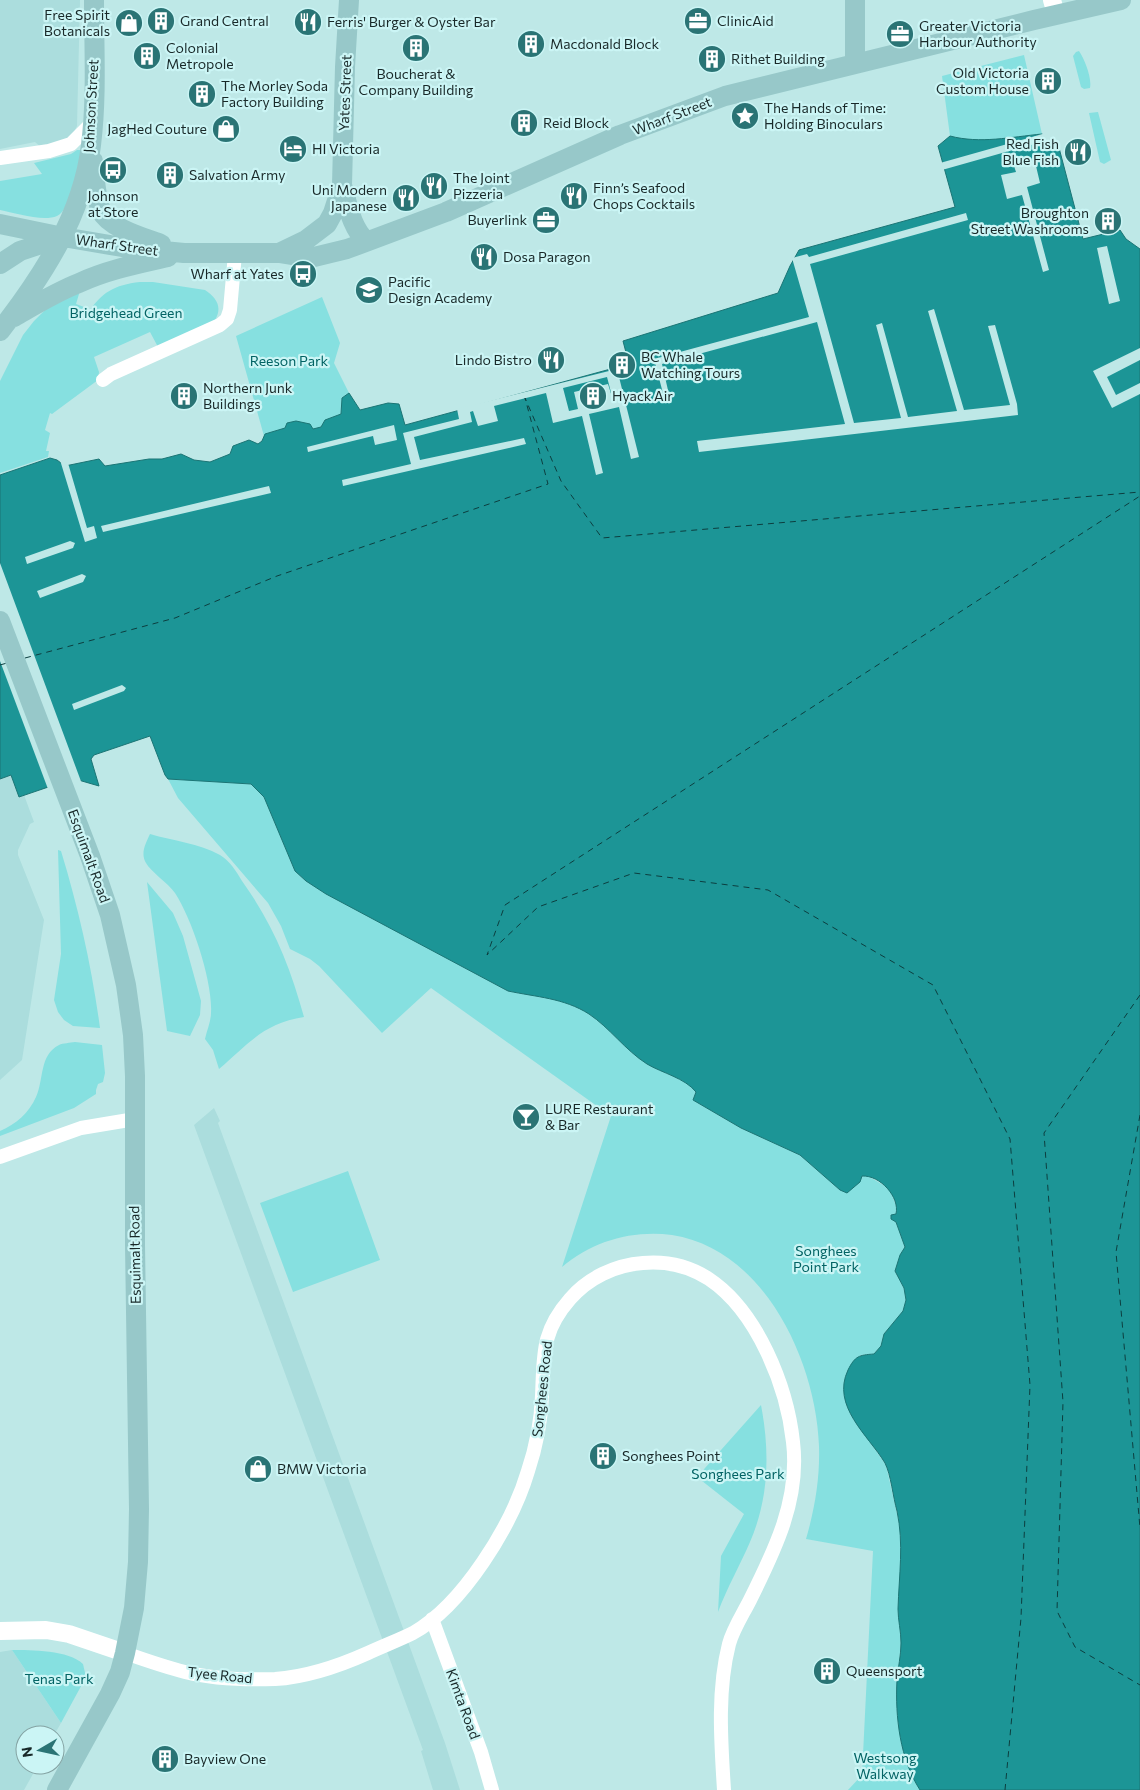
<svg xmlns="http://www.w3.org/2000/svg" width="1140" height="1790" font-family="Commissioner,sans-serif">
	<style>
		.built { fill: #abdddd }
		.green { fill: #86e0e0 }
		.water { fill: #1c9596; stroke: #1b7575 }
		.pier { fill: #bee8e7; fill-rule: evenodd }
		.lines { fill: none; stroke-linecap: round; stroke-linejoin: round }
		.ferry { stroke: #0c3e3f; stroke-width: 1; stroke-dasharray: 6 5; stroke-linecap: butt }
		.minor { stroke: #fff; stroke-width: 14 }
		.tertiary { stroke: #fff; stroke-width: 18 }
		.secondary { stroke: #97c8c9; stroke-width: 20 }
		.labels { text-anchor: middle; stroke-width: 4.5; stroke-linejoin: round; paint-order: stroke }
		.poi-label { font-size: 14px; fill: #192929; stroke: #cbf5f5; text-anchor: start }
		.street-label { font-size: 14px; fill: #192929; stroke: #cbf5f5 }
		.park-label { font-size: 14px; fill: #026364; stroke: #cbf5f5 }
	</style>
	<rect width="100%" height="100%" fill="#bee8e7"/>
	<path class="built" d="M0 0H80L77 126 71 138 43 149 35 142 0 149Z
		M11 775 19 797 24 795 34 822 30 824 18 850V855L44 920 22 1060 0 1080V779Z
		M214 1108 220 1121 218 1123 445 1743 460 1790H433L421 1751 423 1750 194 1125Z
		M12 1650 61 1723 54 1735H25V1765H38L24 1790H0V1652Z"/>
	<path class="green" d="M1079 51C1085 60 1092 78 1090 88L1084 89 1081 87 1073 56 1076 52Z
		M1024 55 1042 134C1011 137 980 144 950 136L942 76Z
		M1098 112 1111 160 1104 164 1100 162 1089 113Z
		M77 150H80L81 153C77 167 71 210 57 216 43 222 15 213 0 210V181L42 174 34 163 71 154Z
		M140 282H153L205 290C216 297 223 307 215 320L158 347 150 332 94 357 99 372 98 380 52 414 50 413 45 430 50 433 46 451H49L48 457 0 473V381L23 335 34 321 46 309 77 289 79 294 76 304 84 307 87 314C102 292 114 285 140 282Z
		M322 297 340 343 334 363 349 393 342 398 341 414 325 420 321 427 316 429 285 428 265 434 264 436 236 336Z
		M168 779 251 784 264 797 295 871 306 881 508 991C536 997 564 998 589 1014 610 1027 625 1050 647 1064 662 1073 685 1078 696 1092L693 1100 741 1128 800 1155 840 1190 862 1176H868L890 1189 897 1209 896 1222 905 1247 900 1255 895 1271 904 1288 906 1300 903 1311 884 1334 881 1346 874 1354 860 1355 874 1448 886 1465 900 1527 901 1564 898 1610 901 1643 897 1682 898 1725 907 1764 920 1790H848L862 1775 873 1551 806 1539C815 1508 820 1478 819 1446 816 1361 764 1249 672 1235 632 1230 593 1241 562 1267L611 1116 431 988 382 1033 319 966 310 959 290 949 281 926 268 903 178 798Z
		M150 834C173 841 199 843 220 855 230 861 236 871 242 881 273 924 290 966 304 1017 264 1023 248 1044 219 1069L213 1050 205 1039C207 1030 211 1021 211 1013 213 982 192 919 175 893 168 883 151 872 146 863 140 853 146 843 150 834Z
		M58 850 61 851C79 910 92 968 100 1028L73 1026 64 1020 58 1012 54 1000 61 954Z
		M147 882 173 913 183 936 201 1001 200 1015 190 1036 167 1031Z
		M75 1042 102 1045 105 1073 103 1082 98 1084 96 1090V1094L74 1108 0 1136V1131C16 1124 29 1113 36 1097 44 1080 39 1055 59 1045 63 1043 70 1043 75 1042Z
		M348 1171 380 1260 293 1292 260 1203Z
		M761 1405C770 1452 769 1498 750 1542 740 1565 727 1588 718 1612L721 1556 744 1514 697 1477Z
		M12 1650C31 1650 69 1650 83 1664L86 1677 61 1723Z"/>
	<path class="water" d="M1042 134 1058 144 1083 239 1120 230 1126 239 1140 249V1790H920C900 1759 895 1717 897 1680 898 1668 901 1655 901 1643 901 1631 898 1620 898 1609 899 1575 904 1544 897 1511 893 1497 891 1475 885 1463 868 1435 831 1406 848 1370 855 1356 859 1355 874 1354L881 1346 884 1334 903 1311 906 1300 904 1288 895 1271 900 1255 905 1247 896 1222 891 1219V1215L896 1214C900 1197 880 1175 862 1176L860 1182 847 1193 840 1190 800 1155 741 1128 693 1100 696 1092C685 1078 662 1073 647 1064 625 1050 610 1028 589 1014 564 998 536 997 508 991L326 894 306 881 295 871 264 797 251 784 168 779 165 775 150 736 94 755 91 759 99 786 75 779 63 782 19 797 11 775 0 779V475L50 458 57 460 65 466 99 459 105 466 149 459H162L181 454 194 460 210 462 230 454 233 446 249 440 258 444 262 441 265 434 285 428 287 423 296 421 310 424 313 429 321 427 325 420 341 414 342 398 349 393 360 410 388 403 399 404 405 425 629 364 623 341 778 293 790 266 799 250 955 207 938 146 950 136C980 144 1011 137 1042 134Z"/>
	<path class="pier" d="M1046 133 1059 142 1060 144 1045 141 942 170 940 163Z
		M1032 161 1036 166 1040 183 1027 187 1049 270 1043 272 1022 195 1007 199 1001 175 1016 172 1014 166Z
		M966 213 968 220 810 264 854 423 901 418 876 325 882 323 908 417 957 411 928 311 934 309 964 410 1010 405 988 326 995 325 1017 404 1018 415 699 452 697 441 845 424 817 322 662 364 670 399 665 401 654 359 809 317 792 258 807 254 809 257Z
		M1107 246 1120 301 1109 304 1097 248Z
		M1140 348V360L1107 377 1116 395 1140 383V394L1112 408 1093 371Z
		M617 369 639 457 631 459 619 407 589 414 603 473 596 475 582 416 553 423 546 393 494 406 498 421 478 426 473 411 470 412 472 422 414 437 420 460 524 438 526 444 343 486 342 480 411 464 403 433 459 419 457 409ZM607 377 613 400 608 384 574 392 578 409 569 411 563 388Z
		M394 425 397 440 375 445 373 436 308 452 307 447Z
		M60 460 68 463 87 528 94 526 97 538 85 542Z
		M269 486 271 493 103 532 101 526Z
		M70 541 75 543 73 548 27 564 25 557Z
		M0 563 82 784 75 782 48 789 0 661Z
		M82 574 86 576 83 582 40 598 37 591Z
		M122 685 126 688 124 691 74 710 72 704Z"/>
	<g class="lines">
		<path class="ferry" d="M25 658 175 618 277 576 548 484 525 398 561 481 602 538 1140 492
			M0 665 7 663
			M1140 995 1044 1133 1063 1402 1057 1611 1075 1647 1140 1685
			M1140 1115 1116 1252 1140 1528
			M1005 1790 1021 1618 1030 1385 1010 1139 933 985 768 890 634 873 538 907 487 955 505 905 1140 496"/>
		<path class="minor" d="M0 158 49 151 71 144 93 122
			M103 380 111 374 220 325 227 319 230 310 235 254
			M0 1157 81 1128 135 1119
			M432 1619 481 1752 492 1790
			M125 1653C145 1660 165 1667 185 1672 213 1679 246 1680 275 1679 308 1677 339 1666 368 1653 383 1646 399 1640 413 1633 463 1605 512 1525 528 1471 536 1447 541 1421 542 1396 544 1355 541 1332 570 1299 588 1278 615 1265 643 1263 666 1261 689 1266 709 1279 757 1311 787 1386 793 1442 800 1499 775 1550 750 1600 743 1614 733 1629 729 1644 717 1691 721 1742 724 1790"/>
		<path class="tertiary" d="M1052 0 1056 14
			M0 1631 46 1630 69 1634 125 1653"/>
		<path class="secondary" d="M855 0V63
			M93 161C95 177 95 195 101 211 109 228 145 238 161 244
			M342 185C348 205 351 227 366 241
			M0 224 63 237 122 247 184 253H279L310 258 347 249 446 212 620 135 725 96 1034 20 1121 0
			M279 253 306 240 327 224 333 213 342 185 345 67 349 0
			M0 264 20 251 59 238
			M14 317C35 305 56 292 79 283 107 270 137 264 168 257
			M0 331C42 277 83 215 91 145 97 97 94 48 94 0
			M0 621 90 856 110 915 126 985 133 1035 135 1076V1245L139 1509 138 1562 134 1608 125 1653 120 1672 110 1694 57 1790"/>
	</g>
	<defs>
		<symbol id="building-disc" viewBox="-11 -11 22 22"><circle r="9.5" fill="#2a7475" stroke="#cbf5f5"/><path d="M-4-6H4V6H1V3H-1V6H-4ZM-2.5-4.3h1.7v1.8h-1.7ZM.8-4.3h1.7v1.8H.8ZM-2.5-1h1.7V.8h-1.7ZM.8-1h1.7V.8H.8Z" fill="#fff"/></symbol>
		<symbol id="office-disc" viewBox="-11 -11 22 22"><circle r="9.5" fill="#2a7475" stroke="#cbf5f5"/><path d="M-6-3h4V-5.5h4V-3h4V5H-6ZM-1-4.5V-3h2v-1.5ZM-6 0V1H6V0Z" fill="#fff"/></symbol>
		<symbol id="restaurant-disc" viewBox="-11 -11 22 22"><circle r="9.5" fill="#2a7475" stroke="#cbf5f5"/><path d="M-5-6h1v4h1v-4h1v4h1v-4h1v5L-1.5 .5V6h-2V.5L-5-1ZM5-6V6H3V1.5H1.5Q1.5-4 5-6Z" fill="#fff"/></symbol>
		<symbol id="shop-disc" viewBox="-11 -11 22 22"><circle r="9.5" fill="#2a7475" stroke="#cbf5f5"/><path d="M-5-2.5h2.3a2.7 3.5 0 0 1 5.4 0H5L5.5 6h-11ZM-1.5-2.5h3a1.5 2.3 0 0 0-3 0Z" fill="#fff"/></symbol>
		<symbol id="sight-disc" viewBox="-11 -11 22 22"><circle r="9.5" fill="#2a7475" stroke="#cbf5f5"/><path d="M0-6L1.8-2.2L6-1.7L2.9 1.2L3.7 5.4L0 3.3L-3.7 5.4L-2.9 1.2L-6-1.7L-1.8-2.2Z" fill="#fff"/></symbol>
		<symbol id="hotel-disc" viewBox="-11 -11 22 22"><circle r="9.5" fill="#2a7475" stroke="#cbf5f5"/><path d="M-6-4.5h1.5V1H6V5H4.5V3h-9V5H-6ZM-4 0a1.8 1.8 0 1 1 3.6 0ZM.5 0V-2.5h3Q6-2.5 6 0Z" fill="#fff"/></symbol>
		<symbol id="bus-disc" viewBox="-11 -11 22 22"><circle r="9.5" fill="#2a7475" stroke="#cbf5f5"/><path d="M-5-6H5V4H4V6H2V4H-2V6H-4V4H-5ZM-3.5-4V0h7V-4ZM-3.5 1.2v1.5H-2V1.2ZM2 1.2v1.5H3.5V1.2Z" fill="#fff"/></symbol>
		<symbol id="university-disc" viewBox="-11 -11 22 22"><circle r="9.5" fill="#2a7475" stroke="#cbf5f5"/><path d="M0-5L7-2L0 1L-7-2ZM-4 1L0 2.5L4 1V4Q0 6-4 4Z" fill="#fff"/></symbol>
		<symbol id="bar-disc" viewBox="-11 -11 22 22"><circle r="9.5" fill="#2a7475" stroke="#cbf5f5"/><path d="M-6-5H6L.8 .8V4.5H3.5V6h-7V4.5H-.8V.8Z" fill="#fff"/></symbol>
	</defs>
	<g fill-rule="evenodd">
		<use href="#building-disc" x="145" y="5" width="32" height="32"/>
		<use href="#office-disc" x="682" y="5" width="32" height="32"/>
		<use href="#restaurant-disc" x="292" y="6" width="32" height="32"/>
		<use href="#shop-disc" x="113" y="7" width="32" height="32"/>
		<use href="#office-disc" x="884" y="18" width="32" height="32"/>
		<use href="#building-disc" x="515" y="28" width="32" height="32"/>
		<use href="#building-disc" x="400" y="32" width="32" height="32"/>
		<use href="#building-disc" x="131" y="40" width="32" height="32"/>
		<use href="#building-disc" x="696" y="43" width="32" height="32"/>
		<use href="#building-disc" x="1032" y="65" width="32" height="32"/>
		<use href="#building-disc" x="186" y="78" width="32" height="32"/>
		<use href="#sight-disc" x="729" y="100" width="32" height="32"/>
		<use href="#building-disc" x="508" y="107" width="32" height="32"/>
		<use href="#shop-disc" x="210" y="113" width="32" height="32"/>
		<use href="#hotel-disc" x="277" y="133" width="32" height="32"/>
		<use href="#restaurant-disc" x="1062" y="136" width="32" height="32"/>
		<use href="#bus-disc" x="97" y="154" width="32" height="32"/>
		<use href="#building-disc" x="154" y="159" width="32" height="32"/>
		<use href="#restaurant-disc" x="418" y="170" width="32" height="32"/>
		<use href="#restaurant-disc" x="558" y="180" width="32" height="32"/>
		<use href="#restaurant-disc" x="390" y="182" width="32" height="32"/>
		<use href="#office-disc" x="530" y="204" width="32" height="32"/>
		<use href="#building-disc" x="1092" y="205" width="32" height="32"/>
		<use href="#restaurant-disc" x="468" y="241" width="32" height="32"/>
		<use href="#bus-disc" x="287" y="258" width="32" height="32"/>
		<use href="#university-disc" x="353" y="274" width="32" height="32"/>
		<use href="#restaurant-disc" x="535" y="344" width="32" height="32"/>
		<use href="#building-disc" x="606" y="349" width="32" height="32"/>
		<use href="#building-disc" x="168" y="380" width="32" height="32"/>
		<use href="#building-disc" x="577" y="380" width="32" height="32"/>
		<use href="#bar-disc" x="510" y="1101" width="32" height="32"/>
		<use href="#building-disc" x="587" y="1440" width="32" height="32"/>
		<use href="#shop-disc" x="242" y="1453" width="32" height="32"/>
		<use href="#building-disc" x="811" y="1655" width="32" height="32"/>
		<use href="#building-disc" x="149" y="1743" width="32" height="32"/>
	</g>
	<g class="labels">
		<g class="poi-label">
			<text x="110" y="20" text-anchor="end">Free Spirit<tspan x="110" dy="16">Botanicals</tspan></text>
			<text x="180" y="26">Grand Central</text>
			<text x="717" y="26">ClinicAid</text>
			<text x="327" y="27">Ferris' Burger &amp; Oyster Bar</text>
			<text x="919" y="31">Greater Victoria<tspan x="919" dy="16">Harbour Authority</tspan></text>
			<text x="550" y="49">Macdonald Block</text>
			<text x="166" y="53">Colonial<tspan x="166" dy="16">Metropole</tspan></text>
			<text x="731" y="64">Rithet Building</text>
			<text x="1029" y="78" text-anchor="end">Old Victoria<tspan x="1029" dy="16">Custom House</tspan></text>
			<text x="416" y="79" text-anchor="middle">Boucherat &amp;<tspan x="416" dy="16">Company Building</tspan></text>
			<text x="221" y="91">The Morley Soda<tspan x="221" dy="16">Factory Building</tspan></text>
			<text x="764" y="113">The Hands of Time:<tspan x="764" dy="16">Holding Binoculars</tspan></text>
			<text x="543" y="128">Reid Block</text>
			<text x="207" y="134" text-anchor="end">JagHed Couture</text>
			<text x="1059" y="149" text-anchor="end">Red Fish<tspan x="1059" dy="16">Blue Fish</tspan></text>
			<text x="312" y="154">HI Victoria</text>
			<text x="189" y="180">Salvation Army</text>
			<text x="453" y="183">The Joint<tspan x="453" dy="16">Pizzeria</tspan></text>
			<text x="593" y="193">Finn’s Seafood<tspan x="593" dy="16">Chops Cocktails</tspan></text>
			<text x="387" y="195" text-anchor="end">Uni Modern<tspan x="387" dy="16">Japanese</tspan></text>
			<text x="113" y="201" text-anchor="middle">Johnson<tspan x="113" dy="16">at Store</tspan></text>
			<text x="1089" y="218" text-anchor="end">Broughton<tspan x="1089" dy="16">Street Washrooms</tspan></text>
			<text x="527" y="225" text-anchor="end">Buyerlink</text>
			<text x="503" y="262">Dosa Paragon</text>
			<text x="284" y="279" text-anchor="end">Wharf at Yates</text>
			<text x="388" y="287">Pacific<tspan x="388" dy="16">Design Academy</tspan></text>
			<text x="641" y="362">BC Whale<tspan x="641" dy="16">Watching Tours</tspan></text>
			<text x="532" y="365" text-anchor="end">Lindo Bistro</text>
			<text x="203" y="393">Northern Junk<tspan x="203" dy="16">Buildings</tspan></text>
			<text x="612" y="401">Hyack Air</text>
			<text x="545" y="1114">LURE Restaurant<tspan x="545" dy="16">&amp; Bar</tspan></text>
			<text x="622" y="1461">Songhees Point</text>
			<text x="277" y="1474">BMW Victoria</text>
			<text x="846" y="1676">Queensport</text>
			<text x="184" y="1764">Bayview One</text>
		</g>
		<g class="street-label">
			<text transform="translate(345 93) rotate(-88)" y="5">Yates Street</text>
			<text transform="translate(91 106) rotate(-87)" y="5">Johnson Street</text>
			<text transform="translate(672 116) rotate(-21)" y="5">Wharf Street</text>
			<text transform="translate(117 245) rotate(8)" y="5">Wharf Street</text>
			<text transform="translate(89 856) rotate(70)" y="5">Esquimalt Road</text>
			<text transform="translate(135 1255) rotate(-91)" y="5">Esquimalt Road</text>
			<text transform="translate(542 1389) rotate(-84)" y="5">Songhees Road</text>
			<text transform="translate(220 1675) rotate(6)" y="5">Tyee Road</text>
			<text transform="translate(463 1704) rotate(70)" y="5">Kimta Road</text>
		</g>
		<g class="park-label">
			<text x="126" y="318">Bridgehead Green</text>
			<text x="289" y="366">Reeson Park</text>
			<text x="826" y="1256">Songhees<tspan x="826" dy="16">Point Park</tspan></text>
			<text x="738" y="1479">Songhees Park</text>
			<text x="59" y="1684">Tenas Park</text>
			<text x="885" y="1763">Westsong<tspan x="885" dy="16">Walkway</tspan></text>
		</g>
	</g>
	<g transform="translate(40 1750) rotate(261)"><circle r="24" fill="#cbf5f5" stroke="#84a3a3"/>
	<path d="M0-4L9 19L0 12L-9 19Z" fill="#2a7475"/>
	<text y="-8" font-size="14" font-weight="bold" text-anchor="middle" fill="#192929">N</text>
	</g>
</svg>
